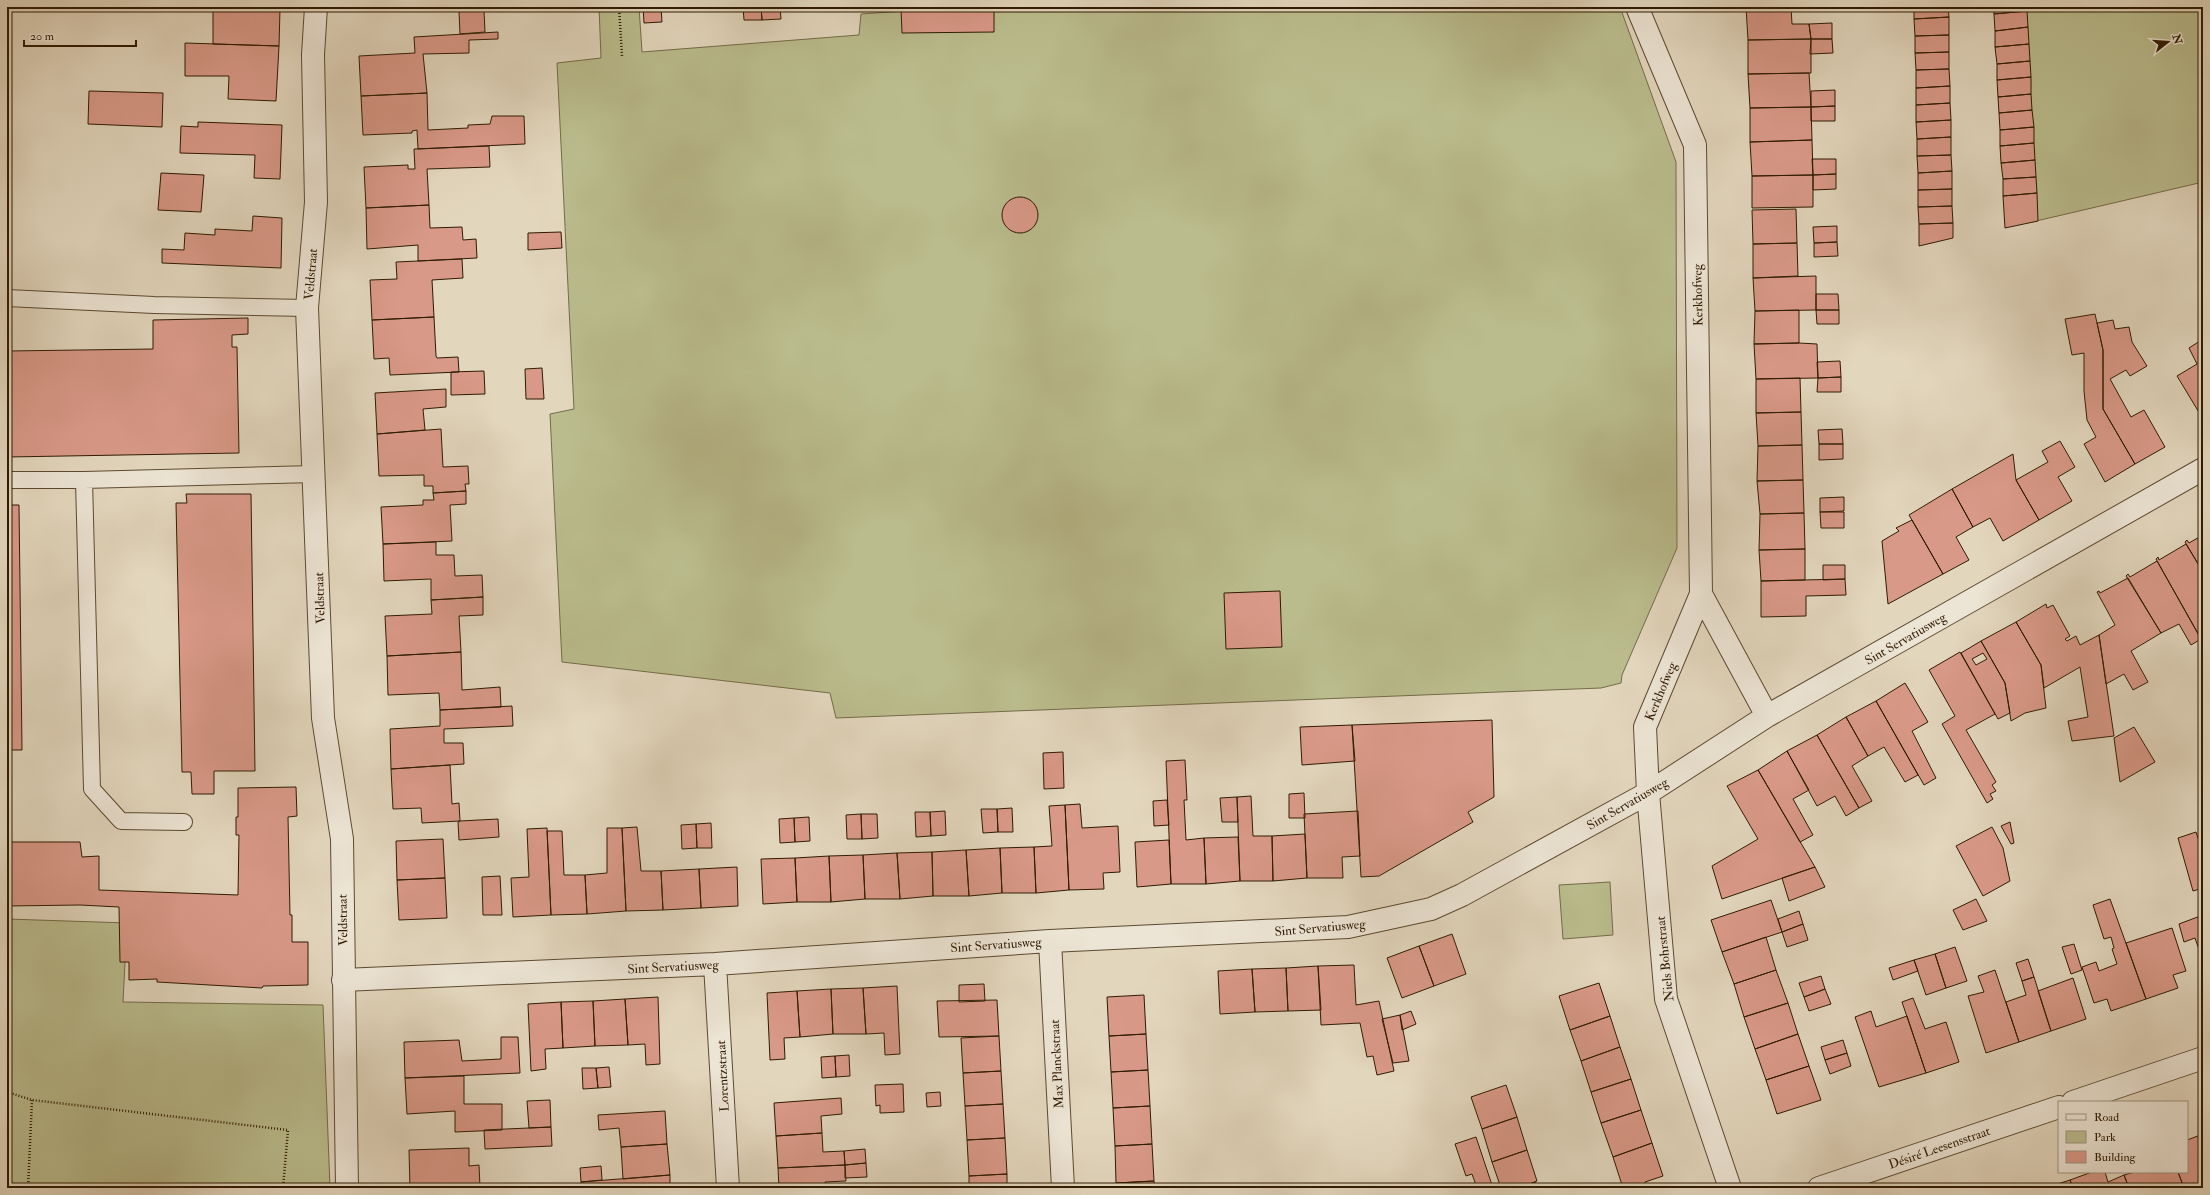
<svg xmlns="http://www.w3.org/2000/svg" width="2210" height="1195" font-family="'IM FELL Double Pica',serif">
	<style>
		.green { fill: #babc8d; stroke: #746c48 }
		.building { fill: #d99988; stroke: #2f1b02; fill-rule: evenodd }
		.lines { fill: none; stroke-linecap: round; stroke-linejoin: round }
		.service-casing { stroke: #5c4a31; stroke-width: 18 }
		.minor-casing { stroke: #5c4a31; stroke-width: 24 }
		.tertiary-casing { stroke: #5c4a31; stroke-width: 24 }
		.path { stroke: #2f1b02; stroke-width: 2.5; stroke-dasharray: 1 2; stroke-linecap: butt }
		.service { stroke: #ece4d4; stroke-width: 16 }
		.minor { stroke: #ece4d4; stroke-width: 22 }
		.tertiary { stroke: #ece4d4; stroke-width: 22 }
		.labels { text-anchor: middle; stroke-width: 4; stroke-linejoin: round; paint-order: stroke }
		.street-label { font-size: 13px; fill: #2f1b02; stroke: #ece4d4 }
	</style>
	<rect width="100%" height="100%" fill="#e2d6bd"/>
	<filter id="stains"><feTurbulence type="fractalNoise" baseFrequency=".005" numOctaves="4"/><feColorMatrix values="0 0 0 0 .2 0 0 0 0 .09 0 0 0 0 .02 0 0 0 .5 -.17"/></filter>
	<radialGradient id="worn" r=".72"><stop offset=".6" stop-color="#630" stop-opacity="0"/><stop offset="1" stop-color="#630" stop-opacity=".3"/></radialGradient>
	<path class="green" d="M599 7H639L642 52 859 35 861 14 964 7H1620L1676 162 1677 548 1622 675 1621 683 1601 688 836 718 830 693 562 662 550 414 574 409 557 63 601 58Z
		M2026 7H2203V182L2032 222Z
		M1610 882 1613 935 1563 939 1559 885Z
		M7 919 127 923 123 1002 323 1005 330 1188H7Z"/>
	<path class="building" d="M208 7H280V9Z
		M465 7H484V11H465Z
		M643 7H661L662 22 644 23Z
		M743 7H761L762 20H744Z
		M761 7H780L781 19 762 20Z
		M1746 7H1791L1792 24H1809L1811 39 1748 40Z
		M1914 7H1948L1949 17 1914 19Z
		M1993 7H2027V11L1994 14Z
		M213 8 280 9 279 46 213 44Z
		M994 8V32L902 33 901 9Z
		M459 11H484L485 32 460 34Z
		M2027 11 2028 27 1995 31 1994 14Z
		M1949 17V35L1915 36 1914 19Z
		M1832 23V39H1811L1809 24Z
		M2028 27 2029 44 1995 47V31Z
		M498 32V39L469 40V53L423 54 427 93 361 96 359 56 415 53 414 37Z
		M1949 35V52L1915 53V36Z
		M1811 39V73L1748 74V40Z
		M1811 39H1832L1833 53 1810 54Z
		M185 43 279 46 276 101 228 99 229 76H185Z
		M2029 44 2030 61 1997 64 1995 47Z
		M1949 52V69L1916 70 1915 53Z
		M2030 61 2031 77 1997 80V64Z
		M1949 69 1950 86 1916 88V70Z
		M1809 73 1811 107 1750 108 1748 74Z
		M2031 77V94L1998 97 1997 80Z
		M1950 86V103L1916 105V88Z
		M1835 90V106L1811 107V91Z
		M89 91 163 93 162 127 88 124Z
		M427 93 428 130 468 128V125L490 124 492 116H524L525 144 418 149 417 130 412 131V133L363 135 361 96Z
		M2031 94 2032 110 1999 113 1998 97Z
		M1950 103 1951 120 1916 122V105Z
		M1835 106V121H1811V107Z
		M1811 107 1812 140 1750 142V108Z
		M2032 110 2034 127 2000 130 1999 113Z
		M1951 120V137L1917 139 1916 122Z
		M198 122 282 125 280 179 254 178 255 155 180 153 181 126 198 127Z
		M2034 127V143L2000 146V130Z
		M1951 137V155L1917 156V139Z
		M1812 140 1813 175 1752 176 1750 142Z
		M2034 143 2035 160 2001 163 2000 146Z
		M489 146 490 167 427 169 429 205 366 208 364 167 408 165V169H415L414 149Z
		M1951 155 1952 171 1918 173 1917 156Z
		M1812 159H1836V174L1813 175Z
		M2035 160 2036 177 2003 179 2001 163Z
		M1952 171V189L1918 190V173Z
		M161 173 204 175 201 212 158 210Z
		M1836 174V189L1813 190V175Z
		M1813 175V207L1752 208V176Z
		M2036 177 2037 193 2003 196V179Z
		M1952 189V206L1918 207V190Z
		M2037 193 2038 221 2005 228 2003 196Z
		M1002 215a18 18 0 1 1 36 0a18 18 0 1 1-36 0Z
		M429 205 430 228 462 227 463 240 476 239 477 258 418 261V245L367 249 366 208Z
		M1952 206 1953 223 1919 224 1918 207Z
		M1796 209 1797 243 1753 244 1752 210Z
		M253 216 282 218 281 268 162 263V249L184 250 185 233 215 235V229L252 231Z
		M1953 223V238L1919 246V224Z
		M1837 226V242L1814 243 1813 227Z
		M561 232 562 248 528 250V233Z
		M1837 242 1838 256 1814 257V243Z
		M1797 243 1798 276 1753 278V244Z
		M462 259 463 278 432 280 434 317 372 320 370 280 397 279 396 262Z
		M1816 276V310L1755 311 1753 278Z
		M1816 294H1838L1839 310H1816Z
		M1799 310V343L1754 344 1755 311Z
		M1816 310H1839V324H1817Z
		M2095 314 2103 350V409L2135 464 2105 482 2084 444 2096 437 2087 420 2084 391V353L2072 355 2065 319Z
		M434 317 436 356 437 358 458 357 459 372 390 375 389 358 374 359 372 320Z
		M248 318V334L232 335V347H237L239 453 7 457V351L153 349V320Z
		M2113 320 2115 329 2129 327 2132 342 2147 366 2130 376 2126 370 2110 379 2131 417 2144 410 2165 447 2135 464 2103 409V350L2097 323Z
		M2203 339V419L2177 376 2197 364 2189 348Z
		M1799 343 1817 344 1818 378 1756 379 1754 344Z
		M1840 361 1841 377 1818 378 1817 362Z
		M542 368 544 399H526L525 369Z
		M484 371 485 394 451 395V372Z
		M1841 377V392H1817L1818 378Z
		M1800 378 1801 412 1756 413V379Z
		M446 389V407L423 409 425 430 377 434 375 393Z
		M1801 412 1802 445 1758 446 1756 413Z
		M441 429 443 467 468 466 469 484H465L466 491 433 493V486H424V475L379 476 377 434Z
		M1842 429 1843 444H1819L1818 430Z
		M2060 441 2075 467 2058 477 2072 501 2039 520 2016 480 2048 462 2042 451Z
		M1819 444H1843V459L1819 460Z
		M1802 445 1803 480 1757 481 1758 446Z
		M2013 454 2016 480 2039 520 2003 541 1990 518 1973 527 1952 489Z
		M1803 480 1804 513 1760 514 1757 481Z
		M1952 489 1973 527 1956 537 1969 560 1943 574 1909 515Z
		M466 491V504L450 505 452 541 383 544 381 507 423 505V500H434L433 493Z
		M186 494H251L255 771H214V794H192L191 772H182L176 503H187Z
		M1844 497V511L1820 512V498Z
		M7 505H19L22 750H7Z
		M1820 512H1844V528H1821Z
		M1804 513 1805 549 1759 550 1760 514Z
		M1912 520 1943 574 1888 604 1882 541 1899 531 1896 528Z
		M2203 535V572L2185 542 2187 540 2189 543Z
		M436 542V555H454L455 576 482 575 483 597 431 600V579L384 581 383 544Z
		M2186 544 2203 572V638L2201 639 2156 559 2158 557 2159 560Z
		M1805 549V580L1761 581 1759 550Z
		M2157 561 2201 639 2191 645 2179 624 2161 633 2126 576 2128 574 2130 577Z
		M1823 565H1845V579L1823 580Z
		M2128 578 2161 633 2131 651 2148 682 2133 690 2124 674 2106 684 2099 635 2115 625 2097 592 2099 591 2100 593Z
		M1845 579 1846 595 1806 596V616L1761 617V581Z
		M1280 591 1282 647 1226 649 1224 593Z
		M483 597V615L459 616 461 652 387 656 385 616 432 614 431 600Z
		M2046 604 2047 608 2053 605 2070 636 2065 639 2067 641 2076 636 2080 645 2099 635 2114 736 2072 741 2068 721 2088 717 2080 667 2044 688 2041 665 2016 622Z
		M2016 622 2041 665 2046 708 2025 713 2011 721 2005 683 1981 641Z
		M1981 641 2005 683 2010 713 1998 719 1961 653ZM1983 653 1987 659 1976 665 1972 659Z
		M461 652 462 690 500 687 501 707 440 710 439 693 388 695 387 656Z
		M1960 652 1995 714 1966 730 1996 782 1992 785 1996 791 1990 794 1993 799 1987 803 1942 724 1955 716 1929 670Z
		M1905 683 1928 722 1912 731 1936 778 1924 785 1876 701Z
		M1876 701 1918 775 1905 782 1884 747 1868 756 1846 717Z
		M512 706 513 726 444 729V743H463L464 764 391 769 390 729 440 726V710Z
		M1846 717 1868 756 1852 766 1872 801 1859 808 1817 735Z
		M1492 720 1494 797 1468 812 1473 822 1379 876 1361 877 1352 725Z
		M1352 725 1355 761 1302 765 1300 727Z
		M2134 727 2155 762 2120 782 2114 738Z
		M1817 735 1859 808 1846 816 1835 796 1817 806 1787 751Z
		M1787 751 1809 790 1793 799 1813 835 1800 842 1758 770Z
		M1063 752 1064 788 1044 789 1043 753Z
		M1185 760 1187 800H1184L1186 840 1204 838 1206 884H1171L1166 761Z
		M450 765 452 804 459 803 460 821 422 823 421 808 393 809 391 769Z
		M1758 770 1815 867 1722 899 1712 866 1758 839 1727 786Z
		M296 787 297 816 288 817 290 915H292V942H308V985L263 986 262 988 157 982V979L129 980V962H120L119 907 80 905 7 906V842H80L82 857 99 856V890L238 895 239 835H236V817H238V788Z
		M1304 793 1305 818H1289V794Z
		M1251 796 1253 836H1272L1273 881H1240L1237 797Z
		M1237 797 1238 822H1222L1220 798Z
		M1167 800 1169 825 1154 826 1153 801Z
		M1080 804 1082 828 1118 826 1120 872 1103 873 1104 889 1069 890 1065 805Z
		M1065 805 1069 890 1036 893 1034 847 1052 846 1049 806Z
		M1012 808 1013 832H998L997 809Z
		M981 809H997L998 832 983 833Z
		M945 811 946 835 931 836 930 812Z
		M1358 811 1360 856 1342 857 1343 878H1307L1304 814Z
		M915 812H930L931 836 916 837Z
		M861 814 862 839H847L846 815Z
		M861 814H877L878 838 862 839Z
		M809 817 810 841 795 842 794 818Z
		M794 818 795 842 780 843 779 819Z
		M498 819 499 837 459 840 458 822 460 821Z
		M2010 822 2014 843 2011 844 2001 826Z
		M711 823 712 848H697L696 824Z
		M696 824 697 848 682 849 681 825Z
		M637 827 641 871H661L663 910 626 911 622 828Z
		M1992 827 2003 848 2010 881 1983 896 1956 846Z
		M547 828 551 915 513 917 511 878 529 877 527 829Z
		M607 828H622L626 911 587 914 585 875 607 873Z
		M547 831H562L564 875H585L587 914 551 915Z
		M2196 832 2203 853V888L2193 891 2178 838Z
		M1305 834 1307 878 1273 881 1272 836Z
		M1238 837 1240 881 1206 884 1204 838Z
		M443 839 445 878 397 880 396 841Z
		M1169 840 1171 884 1137 887 1135 842Z
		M1034 847 1036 893H1002L1000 848Z
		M1000 848 1002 893 969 896 966 850Z
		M966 850 969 896H933L932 852Z
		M932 852 933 896 900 899 897 853Z
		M897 853 900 899H865L863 855Z
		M863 855 865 899 831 902 829 856Z
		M829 856 831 902H797L795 858Z
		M795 858 797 902 763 904 761 859Z
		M737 867 738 906 701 908 699 869Z
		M1815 867 1825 887 1789 901 1782 878Z
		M699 869 701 908 663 910 661 871Z
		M500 876 502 915H483L482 877Z
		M445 878 447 918 399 920 397 880Z
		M1976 899 1987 921 1963 930 1953 910Z
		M2110 899 2146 999 2111 1011 2107 999 2094 1003 2082 967 2096 962 2099 971 2117 964 2112 949 2114 948 2111 937 2104 939 2093 905Z
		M1771 900 1782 932 1722 952 1711 920Z
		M1799 911 1803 924 1782 932 1778 919Z
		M2203 915V961L2195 938 2184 942 2179 924Z
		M1803 924 1808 940 1787 947 1782 932Z
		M2172 928 2186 971 2173 975 2178 988 2146 999 2126 943Z
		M1452 934 1466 974 1434 986 1419 946Z
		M1766 937 1776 970 1734 984 1722 952Z
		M2074 944 2082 970 2071 974 2062 947Z
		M1419 946 1434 986 1402 998 1387 958Z
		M1955 947 1967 981 1946 988 1935 954Z
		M1935 954 1946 988 1926 995 1914 960Z
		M2028 959 2034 977 2022 981 2016 963Z
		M1914 960 1918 971 1893 980 1889 968Z
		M1354 965 1356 1005 1379 1001 1394 1071 1377 1075 1373 1056 1367 1057 1360 1023 1321 1025 1318 966Z
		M1318 966 1321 1010 1288 1011 1286 968Z
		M1286 968 1288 1011 1255 1012 1252 969Z
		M1252 969 1255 1012 1220 1014 1218 971Z
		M1776 970 1788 1003 1744 1017 1734 984Z
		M1995 970 2019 1042 1986 1053 1968 996 1984 992 1978 976Z
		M1821 976 1825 989 1804 997 1799 983Z
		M2034 977 2051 1031 2019 1042 2006 1002 2026 995 2022 981Z
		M2073 978 2086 1019 2051 1031 2038 991Z
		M1599 983 1610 1016 1570 1030 1559 996Z
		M984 984 985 1001 959 1002V985Z
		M897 986 900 1054 885 1055 884 1033 866 1034 863 988Z
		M863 988 866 1034H833L831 989Z
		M831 989 833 1034 800 1037 797 991Z
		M1825 989 1831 1004 1809 1011 1804 997Z
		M797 991 800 1037 784 1038 785 1059 770 1060 767 993Z
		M1144 995 1146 1034 1109 1036 1107 997Z
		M658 997 660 1064 646 1065 645 1044 628 1045 625 999Z
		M1913 998 1925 1029 1946 1022 1959 1062 1926 1073 1902 1002Z
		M625 999 628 1045 595 1046 593 1001Z
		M997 1000 999 1036 939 1037 937 1001Z
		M593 1001 595 1046 563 1048 561 1002Z
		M561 1002 563 1048 545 1049 546 1069 531 1071 528 1004Z
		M1788 1003 1798 1034 1755 1049 1744 1017Z
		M1411 1011 1416 1024 1402 1030 1400 1015Z
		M1871 1011 1876 1027 1907 1016 1926 1073 1879 1087 1855 1017Z
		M1400 1015 1409 1061 1393 1063 1382 1019Z
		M1610 1016 1620 1047 1581 1061 1570 1030Z
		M1146 1034 1148 1070 1111 1072 1109 1036Z
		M1798 1034 1809 1066 1766 1080 1755 1049Z
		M999 1036 1001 1071 963 1073 961 1038Z
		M501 1037H518L520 1073 405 1078 404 1042 459 1040 462 1061 501 1059Z
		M1843 1040 1847 1053 1825 1060 1821 1047Z
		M1620 1047 1631 1079 1591 1092 1581 1061Z
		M1847 1053 1851 1066 1830 1074 1825 1060Z
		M849 1055 850 1076 836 1077 835 1056Z
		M835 1056 836 1077 822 1078 821 1057Z
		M1809 1066 1821 1100 1777 1114 1766 1080Z
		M609 1067 611 1087 598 1088 596 1068Z
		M582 1068H596L598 1088 583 1089Z
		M1148 1070 1150 1106 1113 1108 1111 1072Z
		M1001 1071 1003 1104 965 1106 963 1073Z
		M464 1076V1104H502V1130L455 1132V1111L407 1114 405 1078Z
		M1631 1079 1641 1110 1601 1123 1591 1092Z
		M903 1084 904 1112 880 1113V1105L876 1106 875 1085Z
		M1506 1085 1517 1117 1482 1129 1471 1097Z
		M940 1092 941 1106 927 1107 926 1093Z
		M841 1098 842 1114 821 1116 822 1133 776 1136 774 1103Z
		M550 1100 551 1127 529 1128 527 1101Z
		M1003 1104 1005 1138 967 1140 965 1106Z
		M1150 1106 1152 1144 1115 1146 1113 1108Z
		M1641 1110 1652 1143 1613 1157 1601 1123Z
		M665 1111 667 1144 621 1147 619 1128 599 1130 598 1115Z
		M1517 1117 1527 1150 1492 1162 1482 1129Z
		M551 1127 552 1146 485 1149 484 1130Z
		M822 1133 823 1152 844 1151 845 1165 778 1168 776 1136Z
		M2203 1134V1188H2184L2178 1172H2187V1140Z
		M1476 1137 1493 1188H1477L1472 1174 1466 1176 1455 1144Z
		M1005 1138 1007 1174 969 1176 967 1140Z
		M1652 1143 1663 1176 1645 1182 1647 1188H1623L1613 1157Z
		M667 1144 670 1175 623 1179 621 1147Z
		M1152 1144 1154 1181 1116 1183 1115 1146Z
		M469 1148V1166L479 1165 480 1187 410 1188 409 1150Z
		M865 1149 866 1163 845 1165 844 1151Z
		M1527 1150 1537 1181 1519 1188H1501L1492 1162Z
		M866 1163 867 1177 845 1178V1165Z
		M845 1165 846 1181 825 1182 826 1188H779L778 1168Z
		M601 1166 602 1180 581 1182 580 1168Z
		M2092 1172H2105L2108 1182 2124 1175 2129 1188H2073L2070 1180Z
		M2135 1172H2178L2184 1188H2129L2124 1175Z
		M1007 1174V1188H969V1176Z
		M670 1175V1188H582L581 1182Z
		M2070 1180 2073 1188H2045Z
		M1154 1181 1155 1188H1117L1116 1183Z
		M1535 1182 1537 1188H1519Z"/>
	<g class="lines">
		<defs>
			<path id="service" d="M7 298 154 305 307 308
				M7 480H84L315 474
				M84 480 92 789 121 821 184 822"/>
			<path id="minor" d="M1637 7 1695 145 1701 594 1645 727 1648 793 1666 999 1730 1188
				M1701 594 1767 716
				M1050 941 1063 1188
				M715 964 728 1188
				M343 980 715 964 1050 941 1348 927 1431 909 1462 895 1648 793 1767 716 2203 469
				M2073 1102 2203 1058
				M1819 1188 2059 1107"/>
			<path id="tertiary" d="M316 7 313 55 316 202 307 308 323 718 342 839 347 1188"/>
		</defs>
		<use href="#service" class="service-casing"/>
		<use href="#minor" class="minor-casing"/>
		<use href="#tertiary" class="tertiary-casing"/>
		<path class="path" d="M619 7 622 56
			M7 1092 32 1100 288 1130 283 1188
			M28 1188 32 1100"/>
		<use href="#service" class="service"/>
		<use href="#minor" class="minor"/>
		<use href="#tertiary" class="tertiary"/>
	</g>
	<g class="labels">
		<g class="street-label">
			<text transform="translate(310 274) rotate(-85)" y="5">Veldstraat</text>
			<text transform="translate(1697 295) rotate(-91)" y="5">Kerkhofweg</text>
			<text transform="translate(319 598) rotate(-92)" y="5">Veldstraat</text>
			<text transform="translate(1905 638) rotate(-30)" y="5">Sint Servatiusweg</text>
			<text transform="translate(1660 691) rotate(-67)" y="5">Kerkhofweg</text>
			<text transform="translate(1627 803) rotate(-30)" y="5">Sint Servatiusweg</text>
			<text transform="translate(342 920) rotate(-91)" y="5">Veldstraat</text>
			<text transform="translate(1320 927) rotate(-5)" y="5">Sint Servatiusweg</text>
			<text transform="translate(996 944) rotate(-4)" y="5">Sint Servatiusweg</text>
			<text transform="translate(1664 959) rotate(-96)" y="5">Niels Bohrstraat</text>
			<text transform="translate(673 966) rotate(-3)" y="5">Sint Servatiusweg</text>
			<text transform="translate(1056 1064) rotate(-93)" y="5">Max Planckstraat</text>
			<text transform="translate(722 1076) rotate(-93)" y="5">Lorentzstraat</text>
			<text transform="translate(1939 1147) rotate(-19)" y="5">Désiré Leesensstraat</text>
		</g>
	</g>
	<rect width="2210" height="1195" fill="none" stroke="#e2d6bd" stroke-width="24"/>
	<rect x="8" y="8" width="2194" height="1179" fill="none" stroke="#2f1b02" stroke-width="2"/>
	<rect x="12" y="12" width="2186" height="1171" fill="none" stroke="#2f1b02"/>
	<rect x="2058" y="1101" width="130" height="72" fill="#ece4d4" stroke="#a09480"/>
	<rect x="2066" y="1114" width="20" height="6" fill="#ece4d4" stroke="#a09480"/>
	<text x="2094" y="1121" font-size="12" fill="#2f1b02">Road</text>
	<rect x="2066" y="1131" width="20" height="12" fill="#babc8d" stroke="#a09480"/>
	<text x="2094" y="1141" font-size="12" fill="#2f1b02">Park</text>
	<rect x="2066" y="1151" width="20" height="12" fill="#d99988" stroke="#a09480"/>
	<text x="2094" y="1161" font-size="12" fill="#2f1b02">Building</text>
	<g transform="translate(2168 42) rotate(73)" stroke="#ece4d4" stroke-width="3" paint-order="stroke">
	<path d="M0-3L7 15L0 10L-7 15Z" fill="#2f1b02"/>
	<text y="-6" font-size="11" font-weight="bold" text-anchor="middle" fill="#2f1b02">N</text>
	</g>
	<path d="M24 40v6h112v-6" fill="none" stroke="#2f1b02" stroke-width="2"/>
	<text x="30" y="40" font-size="12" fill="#2f1b02" stroke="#ece4d4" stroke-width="3" paint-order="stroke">20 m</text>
	<rect width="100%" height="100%" filter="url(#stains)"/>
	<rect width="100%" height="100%" fill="url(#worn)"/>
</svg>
